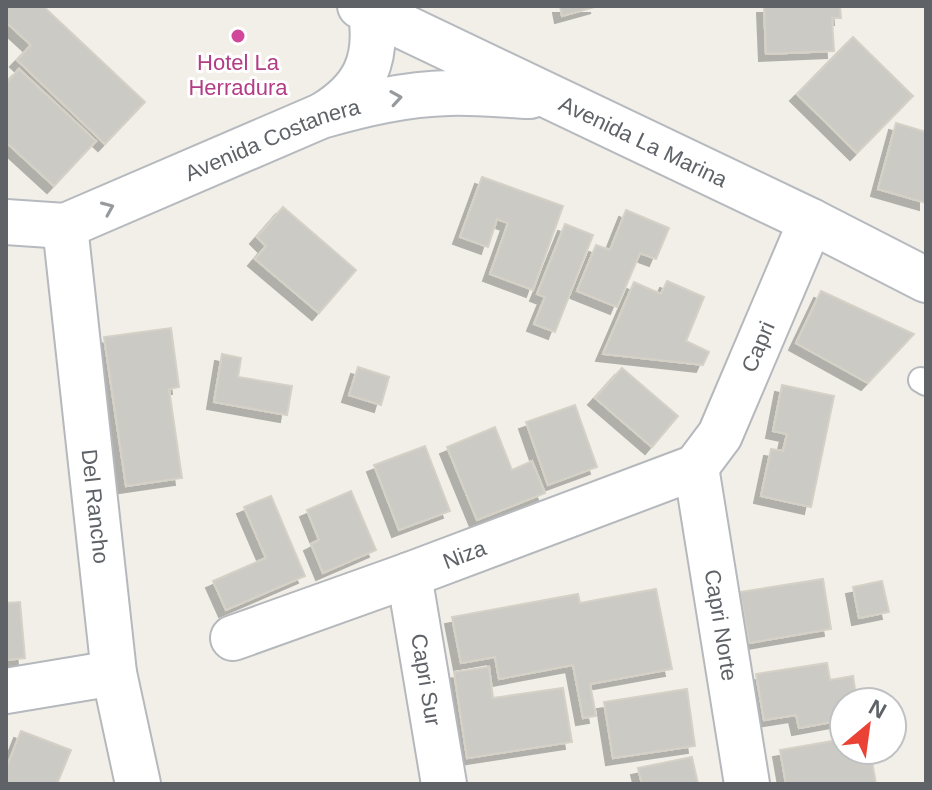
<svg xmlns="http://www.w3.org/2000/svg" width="932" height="790" font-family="Arial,sans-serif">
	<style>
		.building { fill: #cccac5; stroke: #d6d1c6; stroke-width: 2; filter: url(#shadow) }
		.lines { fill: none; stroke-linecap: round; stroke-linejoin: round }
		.service-casing { stroke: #b5b8bc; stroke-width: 28 }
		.minor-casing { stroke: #b5b8bc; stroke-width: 48 }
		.secondary-casing { stroke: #b6babf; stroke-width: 48 }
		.service { stroke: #fff; stroke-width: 24 }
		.minor { stroke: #fff; stroke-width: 44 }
		.secondary { stroke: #fff; stroke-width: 44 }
		.oneway { stroke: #979a9d }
		.hotel-dot { fill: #d1479c; stroke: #fff; stroke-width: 3 }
		.labels { text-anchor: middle; stroke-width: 6; stroke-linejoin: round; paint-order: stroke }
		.hotel-label { font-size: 22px; fill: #b23c85; stroke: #fff }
		.street-label { font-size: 22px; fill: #5f6368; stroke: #fff }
	</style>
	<defs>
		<filter id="shadow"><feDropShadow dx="-7" dy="7" stdDeviation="0" flood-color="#0004"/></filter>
	</defs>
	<rect width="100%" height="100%" fill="#f1efe8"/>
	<path class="building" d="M6 6H43L145 102 105 144 17 60 31 45 6 22Z
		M560 6H598L562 16Z
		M764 6H840L841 18H832L834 51 766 54Z
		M853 37 913 96 857 153 797 94Z
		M19 69 96 141 54 186 6 142V83Z
		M896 123 926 132V203L878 189Z
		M482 177 563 206 533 290 490 274 508 223 497 219 488 247 460 237Z
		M283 207 356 270 319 313 255 259 266 246 257 237Z
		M626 210 669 228 656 259 640 253 617 307 577 291 596 245 610 250Z
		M565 224 593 235 555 332 534 324 545 297 537 294Z
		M667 281 704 297 686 341 709 352 703 365 603 354 634 282 661 294Z
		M821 291 914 334 868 383 796 343Z
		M171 328 179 387 169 389 182 478 126 486 104 337Z
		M222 354 241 358 238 377 292 386 287 415 214 402Z
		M358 367 389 377 381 405 349 395Z
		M622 368 678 416 652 447 595 398Z
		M782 385 834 396 811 507 761 496 771 449 783 451 787 434 773 431Z
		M575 405 597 467 548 485 526 422Z
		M495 427 512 470 532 461 545 493 477 520 447 447Z
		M425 446 450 511 399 530 374 465Z
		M351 491 376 550 323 573 311 544 319 540 307 510Z
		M271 496 305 576 226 610 213 581 266 558 244 507Z
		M823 579 831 629 749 643 740 592Z
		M882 581 889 612 859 618 853 587Z
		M656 589 672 669 590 684 596 716 583 718 573 665 499 679 495 657 461 663 452 617 578 594 580 603Z
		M20 602 25 658 6 660V603Z
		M827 663 830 680 853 676 857 702H844V707H841L843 720 799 728 796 715 764 720 756 674Z
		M489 667 493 698 563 688 572 742 467 758 454 672Z
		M687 689 695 746 613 758 604 702Z
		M21 731 71 750 57 784H6V769Z
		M844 739V750H870L876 784H786L780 750Z
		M692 757 698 784H642L638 768Z"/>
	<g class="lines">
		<defs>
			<path id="service" d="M921 380 926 383"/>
			<g id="minor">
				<path id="s1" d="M65 226 114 673 138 784"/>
				<path id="s2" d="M696 467 747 784"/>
				<path id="s3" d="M696 467 720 435 811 221"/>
				<path id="s4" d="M409 575 444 784"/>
				<path id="s5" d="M233 638 409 575 696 467"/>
				<path d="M6 691 114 673"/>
			</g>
			<g id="secondary">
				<path id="s6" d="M360 6 811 221 926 280"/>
				<path d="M323 115C365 90 378 60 371 12"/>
				<path id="s7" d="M6 222 65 226 321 116C363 104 405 94 449 93 476 92 503 95 530 96"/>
			</g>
		</defs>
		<use href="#service" class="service-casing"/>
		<use href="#minor" class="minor-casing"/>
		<use href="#secondary" class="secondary-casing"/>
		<use href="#service" class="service"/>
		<use href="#minor" class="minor"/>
		<use href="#secondary" class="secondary"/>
	</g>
	<defs><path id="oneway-chevron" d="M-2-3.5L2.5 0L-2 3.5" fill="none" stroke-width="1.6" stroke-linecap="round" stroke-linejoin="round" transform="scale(2)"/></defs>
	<g class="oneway">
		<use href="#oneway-chevron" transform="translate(396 98) rotate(-9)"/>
		<use href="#oneway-chevron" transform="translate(108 208) rotate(-23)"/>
	</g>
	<circle class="hotel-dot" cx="238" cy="36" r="8"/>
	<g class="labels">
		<g class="hotel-label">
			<text x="238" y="70">Hotel La<tspan x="238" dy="25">Herradura</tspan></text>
		</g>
		<g class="street-label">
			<text dy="8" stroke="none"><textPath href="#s7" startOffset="284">Avenida Costanera</textPath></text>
			<text dy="8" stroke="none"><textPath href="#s6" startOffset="314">Avenida La Marina</textPath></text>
			<text dy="8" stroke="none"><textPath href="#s3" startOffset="136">Capri</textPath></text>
			<text dy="8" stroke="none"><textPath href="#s1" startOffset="282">Del Rancho</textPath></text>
			<text dy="8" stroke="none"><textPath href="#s5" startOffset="246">Niza</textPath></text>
			<text dy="8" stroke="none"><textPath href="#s2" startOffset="160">Capri Norte</textPath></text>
			<text dy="8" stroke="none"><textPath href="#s4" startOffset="106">Capri Sur</textPath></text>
		</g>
	</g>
	<rect width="932" height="790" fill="none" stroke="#5f6368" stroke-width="16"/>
	<g transform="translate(868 726) rotate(29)"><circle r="38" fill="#ffffff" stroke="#bfc1c3" stroke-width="2"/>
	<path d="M0-6L14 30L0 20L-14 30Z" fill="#ea4335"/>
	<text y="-12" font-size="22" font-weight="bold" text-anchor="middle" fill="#5f6368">N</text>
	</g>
</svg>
